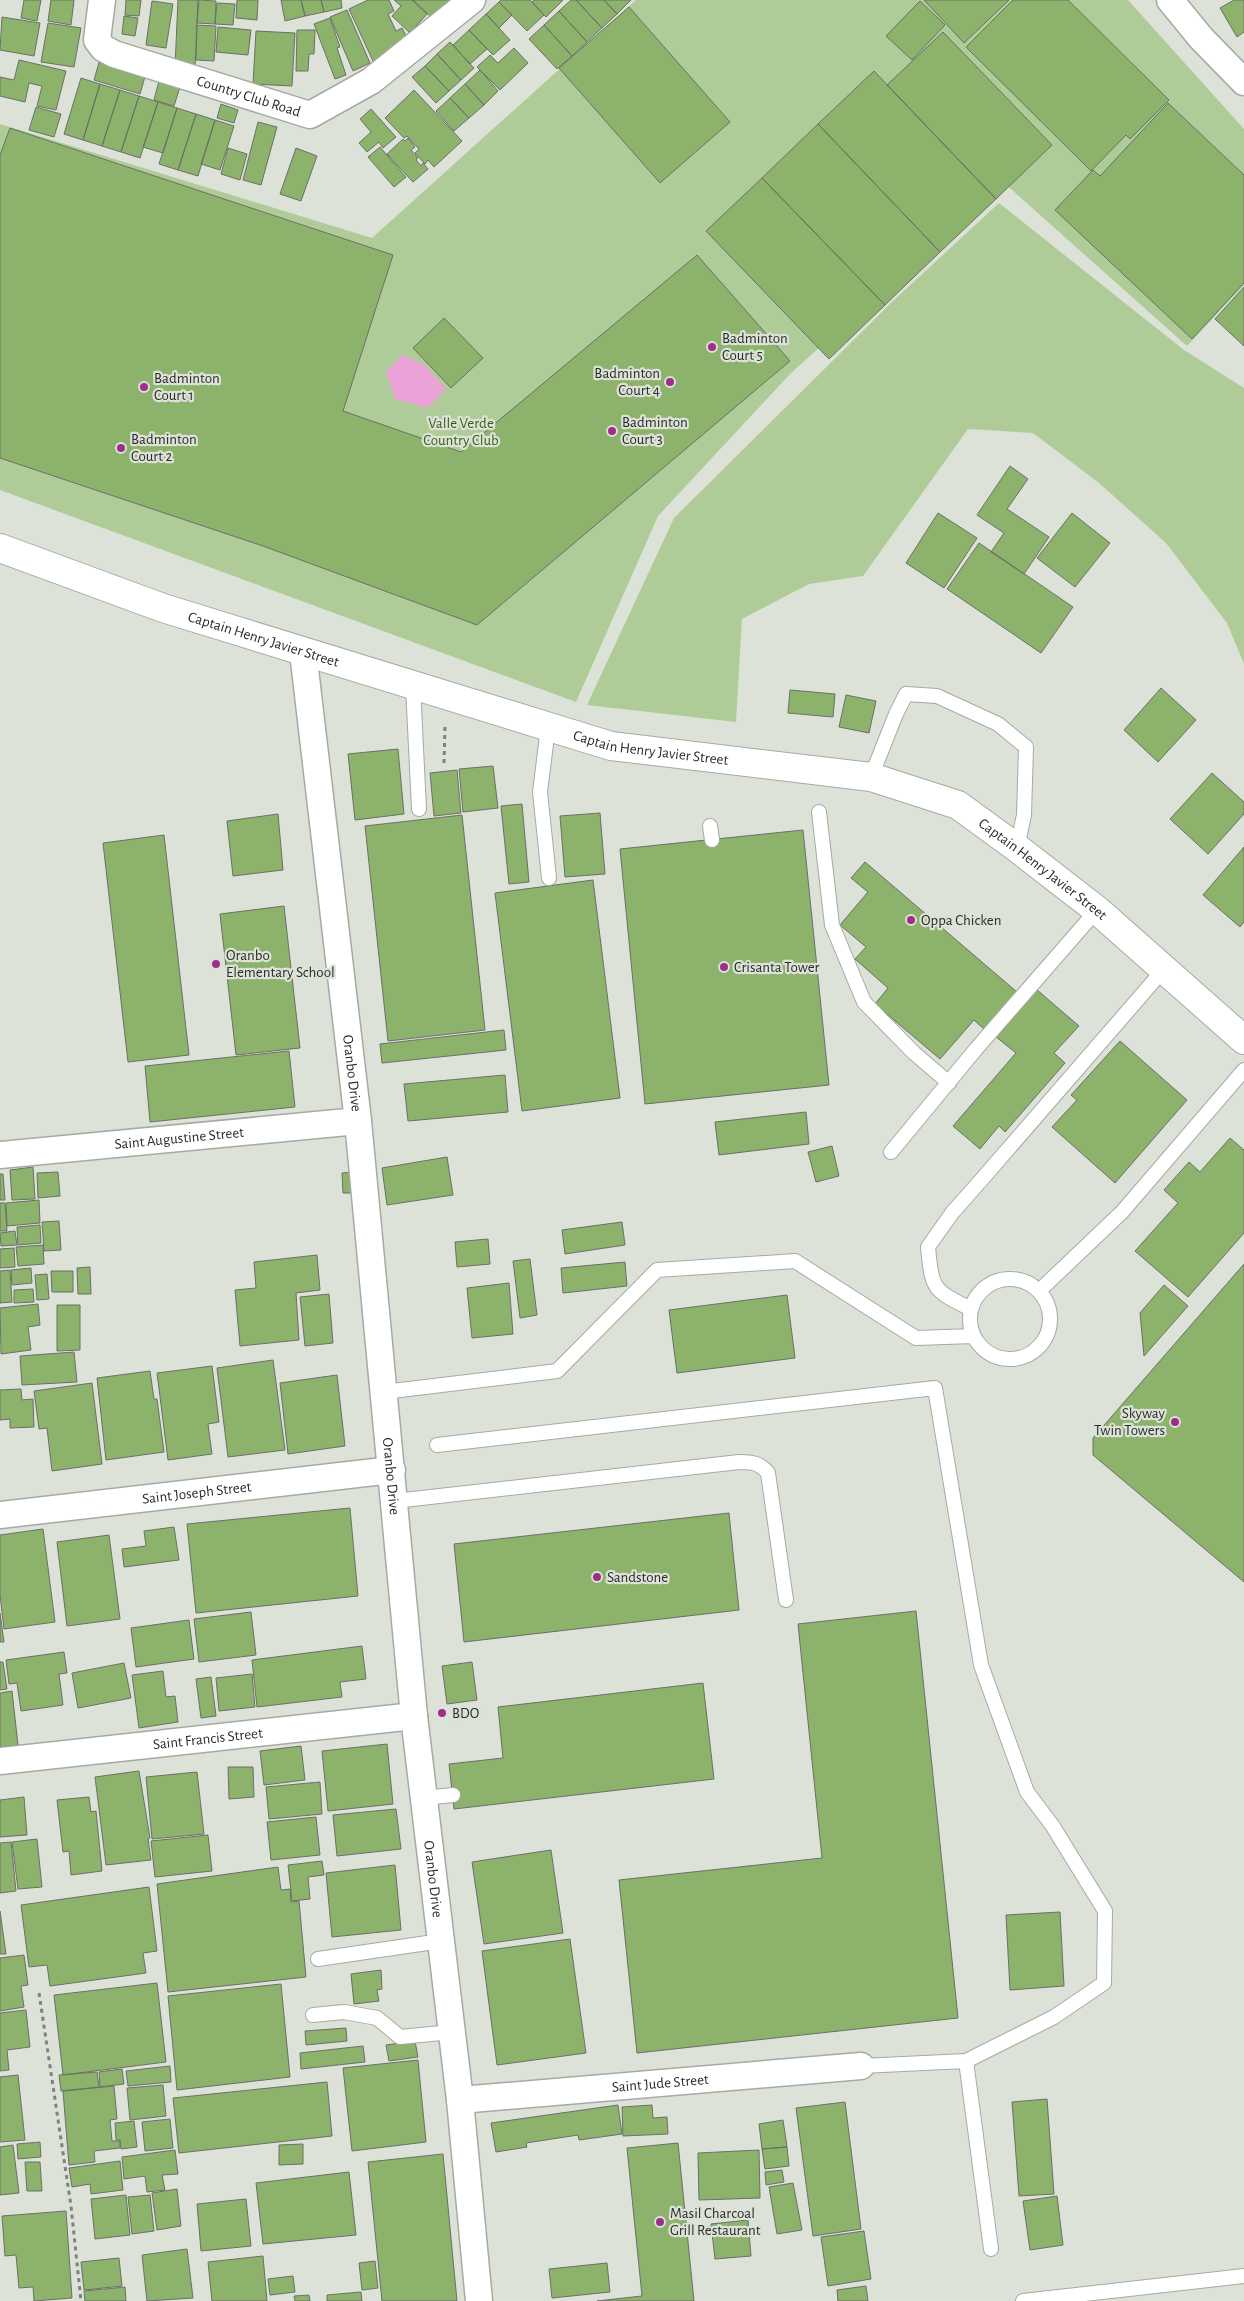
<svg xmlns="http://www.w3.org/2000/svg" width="1244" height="2301" font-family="'Alegreya Sans',sans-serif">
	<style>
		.green { fill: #afcc98 }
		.water { fill: #e9a3d7 }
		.building { fill: #8cb26b; stroke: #6b7067 }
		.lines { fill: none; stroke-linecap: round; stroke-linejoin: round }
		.lane-casing { stroke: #a5aba1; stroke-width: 16 }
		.street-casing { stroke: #a5aba1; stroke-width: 29 }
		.secondary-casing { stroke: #a5aba1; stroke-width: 30 }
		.path { stroke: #7f827c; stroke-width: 3; stroke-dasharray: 4 4; stroke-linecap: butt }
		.lane { stroke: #fff; stroke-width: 14 }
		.street { stroke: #fff; stroke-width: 26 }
		.secondary { stroke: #fff; stroke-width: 28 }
		.poi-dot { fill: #9f2d8a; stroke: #dce2d8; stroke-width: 2 }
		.labels { text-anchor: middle; stroke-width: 4.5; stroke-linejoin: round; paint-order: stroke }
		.street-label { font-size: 15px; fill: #2a2c28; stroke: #dce2d8 }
		.poi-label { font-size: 15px; fill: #2a2c28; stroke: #dce2d8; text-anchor: start }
		.park-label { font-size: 15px; fill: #3c5f15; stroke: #dce2d8 }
	</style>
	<rect width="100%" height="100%" fill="#dce2d8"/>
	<path class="green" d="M636 0H1128L1244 129V285L1187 346 1003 182 791 373 658 516 576 702 0 490V124L372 238Z
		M999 203 1184 350 1244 388V664L1227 623 1166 543 1099 483 1033 433 968 429 863 576 809 584 742 619 736 722 587 705 674 518 892 302Z"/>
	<path class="water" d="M402 355 425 365 446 389 428 408 395 399 386 372Z"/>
	<path class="building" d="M24 0H41L37 21 21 18Z
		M51 0H74L71 25 48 21Z
		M126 0H141L139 16 125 15Z
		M178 0H198L195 67H175Z
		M199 0 216 1 215 24 197 23Z
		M237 0H258L257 20 236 18Z
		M281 0H301L305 16 285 21Z
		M301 0H321L324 12 305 16Z
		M321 0H341L342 8 324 12Z
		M368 0H389L394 11 388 14 396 31 402 28 410 44 373 61 349 9Z
		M394 0H412L427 14 410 33 392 16 401 6Z
		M413 0H449L450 1 433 19Z
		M501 0H530L544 15 527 31 499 2Z
		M534 0H563L546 17 532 2Z
		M571 0H576L602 28 587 42 559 11Z
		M576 0H604L617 14 602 28Z
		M604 0H631L617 14Z
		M924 0H1009L964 43Z
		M1013 0H1068L1169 100 1130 139 1126 135 1091 171 966 47Z
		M1234 0H1244V32L1237 37 1220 8Z
		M152 1 173 4 166 48 146 45Z
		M920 1 945 25 912 60 886 36Z
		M499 2 512 15 499 28 486 14Z
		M217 3 235 4 233 25 215 24Z
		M629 7 730 122 660 183 559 68Z
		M347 10 370 63 353 71 330 17Z
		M559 11 587 42 572 56 544 25Z
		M486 14 510 40 493 55 469 30Z
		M124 16 138 18 135 36 122 34Z
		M2 17 40 23 34 56 0 50Z
		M330 18 340 47 337 48 346 75 335 79 314 24Z
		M48 23 81 28 74 67 41 62Z
		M197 25 216 26 214 61 196 60Z
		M544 25 572 56 557 69 529 39Z
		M218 27 251 30 248 55 216 52Z
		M297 30H315L314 54H309L308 71H296Z
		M469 30 487 49 470 64 453 45Z
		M256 31 295 33 292 86 253 84Z
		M943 32 1052 145 996 199 887 85Z
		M450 42 474 68 461 80 437 54Z
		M514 48 528 63 500 90 477 67 490 55 498 63Z
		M437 54 461 80 449 91 425 66Z
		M100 59 146 73 140 94 94 80Z
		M19 60 66 71 56 110 37 106 42 86 29 83 25 102 0 96V77L14 80Z
		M425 66 449 91 436 103 412 77Z
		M480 70 498 91 484 105 465 84Z
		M874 71 996 199 940 252 818 124Z
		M81 78 100 84 83 140 64 134Z
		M159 81 180 87 174 106 154 100Z
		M100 84 120 90 102 146 83 140Z
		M465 84 484 105 469 118 450 98Z
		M120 90 139 96 121 152 102 146Z
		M414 90 462 141 434 167 428 160 425 164 415 153 419 149 407 136 404 138 385 118Z
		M139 96 158 102 140 158 121 152Z
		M450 98 469 118 454 131 436 111Z
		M158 102 177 108 163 153 143 147Z
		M1168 103 1244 175V283L1192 339 1055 210 1093 170 1100 176Z
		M221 104 238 110 234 123 217 118Z
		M36 107 61 114 54 137 29 130Z
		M177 108 196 114 178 170 159 164Z
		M371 109 396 137 383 148 379 142 367 152 359 143 371 132 360 119Z
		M196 114 215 120 198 176 178 170Z
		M215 120 234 126 220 170 201 164Z
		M258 122 277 127 261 185 243 180Z
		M818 124 940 252 885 305 762 178Z
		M10 128 393 255 343 411 461 452 697 255 790 361 477 625 263 546 0 458V155Z
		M408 138 415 147 411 150 418 158 416 160 421 166 423 163 428 169 413 182 387 154 403 139 405 141Z
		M380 147 406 177 394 187 368 157Z
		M228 148 247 154 240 180 221 174Z
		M296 148 317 156 301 201 280 194Z
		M762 178 885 305 829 359 706 231Z
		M1244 287V346L1215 319Z
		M444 318 483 358 451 388 413 348Z
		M1010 466 1028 479 1007 509 1049 537 1024 574 991 552 1004 533 977 515Z
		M938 513 977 538 944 588 906 563Z
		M1072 513 1110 543 1075 587 1037 558Z
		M979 543 1073 607 1041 653 947 589Z
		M1161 688 1196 720 1158 762 1124 730Z
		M790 690 835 694 833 717 788 713Z
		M846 695 876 701 869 733 839 727Z
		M398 749 404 814 355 820 348 754Z
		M493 766 498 808 463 812 459 769Z
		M457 770 461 813 434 816 430 773Z
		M1212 773 1244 802V814L1208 854 1170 819Z
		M522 804 529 882 509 884 501 806Z
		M600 813 605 874 565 877 560 816Z
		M278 814 283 870 233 876 227 821Z
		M462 815 485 1030 388 1041 365 826Z
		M803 830 829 1085 645 1104 620 849Z
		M164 835 189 1055 128 1062 103 843Z
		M1244 847V922L1240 927 1203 895Z
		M865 862 1017 992 985 1030 974 1020 940 1059 875 1004 888 988 855 959 866 947 840 925 868 892 851 878Z
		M593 880 620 1098 522 1111 495 893Z
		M284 906 300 1048 236 1055 220 914Z
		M1036 989 1079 1026 1054 1053 1065 1063 1005 1132 999 1126 980 1149 953 1126 1016 1053 995 1036Z
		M504 1030 506 1050 382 1063 380 1044Z
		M1120 1041 1187 1100 1115 1183 1052 1127 1077 1100 1071 1095Z
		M289 1051 295 1107 150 1122 145 1066Z
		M505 1075 508 1112 408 1121 404 1084Z
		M806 1112 809 1144 719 1155 715 1122Z
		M1230 1138 1244 1150V1233L1188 1297 1135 1251 1178 1203 1164 1190 1189 1162 1200 1172Z
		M832 1146 839 1176 816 1182 808 1152Z
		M447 1157 453 1195 387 1205 382 1168Z
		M33 1167 35 1199 12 1200 10 1170Z
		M58 1172 60 1196 38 1198 37 1173Z
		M354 1172 355 1193H343L342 1173Z
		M0 1174H3L5 1200H0Z
		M39 1200 40 1223 7 1226 6 1203Z
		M0 1203H5L7 1231H0Z
		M59 1221 61 1250 44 1251 42 1222Z
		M622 1222 625 1245 565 1254 562 1230Z
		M40 1225 41 1243 18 1245 17 1227Z
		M15 1231 17 1245 1 1246 0 1233Z
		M488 1239 490 1264 457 1267 455 1242Z
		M43 1245 44 1264 18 1266 16 1247Z
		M14 1248 15 1267 0 1268V1249Z
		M317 1255 320 1290 296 1293 299 1340 240 1346 235 1290 256 1288 254 1262Z
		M530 1259 537 1315 520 1318 513 1261Z
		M625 1262 627 1286 563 1293 561 1268Z
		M1244 1264V1582L1093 1455V1438Z
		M90 1267 91 1294H78L77 1268Z
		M31 1268 32 1283 12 1285 11 1270Z
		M10 1270 12 1302 0 1303V1271Z
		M51 1271H73V1292H52Z
		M47 1274 49 1299 37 1300 35 1275Z
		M509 1283 513 1334 472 1338 467 1288Z
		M1164 1285 1188 1306 1144 1356 1140 1313Z
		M33 1289 34 1302 14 1303V1290Z
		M329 1294 333 1343 305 1346 300 1297Z
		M787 1295 795 1358 677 1373 669 1310Z
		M38 1304 40 1325 28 1327 31 1350 1 1354 0 1308Z
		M57 1305H80V1350L57 1351Z
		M74 1352 77 1382 22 1385 20 1356Z
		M273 1360 285 1450 228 1457 217 1368Z
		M212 1366 219 1422 208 1424 212 1454 168 1460 157 1373Z
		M150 1371 154 1399H157L164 1452 106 1460 97 1378Z
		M337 1375 345 1446 288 1454 280 1383Z
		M92 1383 102 1464 52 1471 47 1428 39 1429 34 1391Z
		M21 1389 22 1400 33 1399 34 1427 10 1428V1419L0 1420V1390Z
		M350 1508 358 1596 196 1613 187 1524Z
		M729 1513 739 1610 464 1642 454 1544Z
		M174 1527 179 1560 124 1567 122 1549 146 1546 144 1531Z
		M43 1529 55 1622 4 1629 0 1595V1535Z
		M109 1535 120 1619 67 1626 57 1542Z
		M916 1611 958 2018 637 2053 619 1880 822 1858 798 1624Z
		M251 1612 256 1655 199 1662 194 1619Z
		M0 1613 4 1642H0Z
		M189 1620 194 1659 136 1667 131 1628Z
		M362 1646 366 1679 340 1682 342 1697 257 1707 252 1660Z
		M64 1652 67 1673 59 1674 63 1705 21 1711 17 1683 9 1684 6 1660Z
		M0 1662H3L7 1689 0 1690Z
		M472 1662 477 1700 447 1704 442 1666Z
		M124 1663 131 1698 78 1708 72 1673Z
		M163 1671 166 1697 175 1696 178 1722 139 1728 132 1675Z
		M252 1674 255 1707 219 1711 216 1678Z
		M211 1677 216 1716 201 1718 196 1679Z
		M703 1683 714 1779 454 1809 449 1764 503 1758 498 1707Z
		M12 1691 18 1745 0 1747V1693Z
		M387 1744 393 1804 328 1811 322 1751Z
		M301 1746 305 1780 264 1785 260 1751Z
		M228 1767H253L254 1797 229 1799Z
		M139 1771 150 1838 148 1839 151 1860 106 1865 95 1777Z
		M197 1772 204 1834 152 1839 146 1777Z
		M320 1782 322 1814 269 1819 266 1787Z
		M24 1797 27 1835 0 1837V1800Z
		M89 1797 91 1812 96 1811 102 1871 71 1875 69 1851 63 1852 57 1800Z
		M396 1809 401 1849 337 1856 333 1815Z
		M316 1817 320 1855 271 1860 267 1822Z
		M208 1835 212 1871 155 1877 151 1841Z
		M37 1839 42 1887 18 1889 12 1842Z
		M11 1842 16 1891 0 1893V1843Z
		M551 1850 563 1933 484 1944 472 1862Z
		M322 1861 324 1875 308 1877 310 1899 292 1901 288 1865Z
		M395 1865 401 1930 332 1937 326 1873Z
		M278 1867 281 1890 290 1889 291 1902 299 1901 306 1977 168 1992 157 1884Z
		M149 1887 157 1951 143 1953 146 1973 50 1986 47 1965 29 1967 21 1905Z
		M0 1911 6 1954H0Z
		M1060 1912 1064 1986 1010 1990 1006 1915Z
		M570 1939 586 2053 497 2065 482 1951Z
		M24 1955 28 1985 21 1986 24 2007 0 2011V1958Z
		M381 1970 382 1989 377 1990 379 2001 354 2004 351 1974Z
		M157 1983 166 2062 63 2075 54 1995Z
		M281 1984 290 2077 177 2090 168 1996Z
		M26 2010 30 2047 7 2050 9 2070 0 2071V2013Z
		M346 2028 347 2041 306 2045 305 2031Z
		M415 2041 418 2057 389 2061 386 2045Z
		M363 2046 365 2062 301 2069 300 2053Z
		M418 2060 426 2142 352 2151 343 2068Z
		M170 2066 171 2082 128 2086 126 2071Z
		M122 2069 124 2084 100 2087 99 2072Z
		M97 2072 99 2087 61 2091 59 2075Z
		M18 2075 25 2140 0 2142V2077Z
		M327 2082 332 2136 179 2153 173 2098Z
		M163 2085 166 2116 130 2120 127 2088Z
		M114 2086 117 2119 110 2120 112 2141H120V2148L94 2151 95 2162 69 2165 63 2091Z
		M1047 2099 1054 2194 1019 2196 1012 2102Z
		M845 2102 861 2229 813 2236 796 2108Z
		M618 2105 622 2134 579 2140 578 2135 526 2143 527 2147 496 2152 491 2123Z
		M652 2105 653 2118 667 2117 668 2134 623 2136 622 2107Z
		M170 2119 173 2148 145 2151 142 2122Z
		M783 2120 787 2147 762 2149 759 2124Z
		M134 2121 137 2147 121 2149 120 2140H116L115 2123Z
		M40 2142 41 2157 18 2159 17 2144Z
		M678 2143 694 2301H597L642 2296 627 2148Z
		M303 2144V2164L279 2165V2145Z
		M13 2145 19 2193 0 2195V2147Z
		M787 2147 789 2166 765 2169 762 2149Z
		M175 2150 178 2174 162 2175 165 2190 147 2192 145 2176 124 2179 122 2157Z
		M759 2150 760 2198 699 2200 698 2153Z
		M443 2154 457 2301H382L368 2162Z
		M120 2161 123 2190 91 2194 90 2184 72 2187 69 2168Z
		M25 2162H40L42 2191H27Z
		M782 2170 784 2182 766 2185 765 2172Z
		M349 2172 356 2235 263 2244 256 2183Z
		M793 2183 802 2230 777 2234 769 2187Z
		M177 2189 181 2226 157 2230 152 2193Z
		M126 2195 130 2235 95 2239 91 2199Z
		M150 2195 154 2231 132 2234 128 2197Z
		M1057 2196 1063 2245 1030 2250 1023 2201Z
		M246 2199 251 2246 201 2251 197 2204Z
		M66 2211 72 2298 34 2301 33 2287 19 2288 16 2255 5 2256 2 2216Z
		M748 2220 751 2256 715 2259 711 2224Z
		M864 2231 871 2279 828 2286 821 2237Z
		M187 2249 193 2298 147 2301 142 2255Z
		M263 2256 267 2301H212L208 2262Z
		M119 2258 122 2286 84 2290 81 2262Z
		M375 2261 378 2288 362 2290 359 2263Z
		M607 2263 610 2292 552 2298 549 2269Z
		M293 2276 295 2292 270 2295 268 2279Z
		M866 2286 868 2301H838L837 2290Z
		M125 2287 126 2301H85L84 2291Z
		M361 2292 362 2301H327V2295Z
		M309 2295 310 2301H295L294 2296Z"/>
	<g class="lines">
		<defs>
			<path id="lane" d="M413 686 419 809
				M548 728 540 792 549 878
				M871 777 896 714 906 694 937 696 998 724 1026 747 1024 815 1017 848
				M819 812 832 925 864 1002 914 1053 949 1083
				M710 826 712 840
				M891 1152 976 1049 1097 910
				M970 1319a40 40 0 1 1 80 0a40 40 0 1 1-80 0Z
				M1039 1291 1122 1212 1244 1070
				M971 1309C933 1290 932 1290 928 1247L952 1213 983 1178 1165 968
				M384 1392 557 1371 657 1270 795 1261 916 1338 974 1336
				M437 1445 935 1388 981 1665 1027 1792 1052 1825 1105 1911 1104 1983 1054 2017 966 2061
				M395 1501 739 1462C752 1462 760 1463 768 1473L786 1600
				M424 1798 453 1795
				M318 1959 441 1941
				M313 2015 344 2012 377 2018 400 2037 452 2032
				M861 2066 966 2061 991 2249
				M1023 2301 1244 2276"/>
			<g id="street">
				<path id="s1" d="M102 0 97 40 103 48 114 54 310 115 371 81 472 0"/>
				<path d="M1170 0 1201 38 1244 82"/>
				<path id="s2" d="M303 652 358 1121 414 1716 460 2100 479 2301"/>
				<path id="s3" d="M0 1155 358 1121"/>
				<path id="s4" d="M0 1515 392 1470"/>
				<path id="s5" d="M0 1761 414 1716"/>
				<path id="s6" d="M460 2100 861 2066"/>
			</g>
			<g id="secondary">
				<path id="s7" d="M0 548 163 608 611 746 871 777 958 805 1017 848 1097 910 1244 1040"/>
			</g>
		</defs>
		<use href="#lane" class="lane-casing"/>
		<use href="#street" class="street-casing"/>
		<use href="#secondary" class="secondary-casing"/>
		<path class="path" d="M444 763 445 727
			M39 1993 71 2206 81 2301"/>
		<use href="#lane" class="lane"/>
		<use href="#street" class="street"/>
		<use href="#secondary" class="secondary"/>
	</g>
	<g class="poi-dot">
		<circle cx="712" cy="347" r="5"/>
		<circle cx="670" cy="382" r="5"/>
		<circle cx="144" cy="387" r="5"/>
		<circle cx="612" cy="431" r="5"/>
		<circle cx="121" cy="448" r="5"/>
		<circle cx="911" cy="920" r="5"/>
		<circle cx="216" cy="964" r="5"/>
		<circle cx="724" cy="967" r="5"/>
		<circle cx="1175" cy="1422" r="5"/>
		<circle cx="597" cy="1577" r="5"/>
		<circle cx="442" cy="1713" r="5"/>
		<circle cx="660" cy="2222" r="5"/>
	</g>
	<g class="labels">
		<g class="street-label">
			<text dy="5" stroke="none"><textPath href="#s1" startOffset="204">Country Club Road</textPath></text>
			<text dy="5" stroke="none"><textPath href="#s7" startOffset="279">Captain Henry Javier Street</textPath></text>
			<text dy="5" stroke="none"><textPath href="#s7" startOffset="682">Captain Henry Javier Street</textPath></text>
			<text dy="5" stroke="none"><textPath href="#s7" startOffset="1102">Captain Henry Javier Street</textPath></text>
			<text dy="5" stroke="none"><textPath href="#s2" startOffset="424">Oranbo Drive</textPath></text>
			<text dy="5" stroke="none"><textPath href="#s3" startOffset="180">Saint Augustine Street</textPath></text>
			<text dy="5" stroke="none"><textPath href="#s2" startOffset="829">Oranbo Drive</textPath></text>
			<text dy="5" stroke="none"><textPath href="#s4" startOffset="198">Saint Joseph Street</textPath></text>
			<text dy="5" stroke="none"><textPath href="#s5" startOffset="209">Saint Francis Street</textPath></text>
			<text dy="5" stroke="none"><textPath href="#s2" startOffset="1234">Oranbo Drive</textPath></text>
			<text dy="5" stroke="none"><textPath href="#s6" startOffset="201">Saint Jude Street</textPath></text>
		</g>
		<g class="poi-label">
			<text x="722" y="343">Badminton<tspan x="722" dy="17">Court 5</tspan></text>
			<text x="660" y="378" text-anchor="end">Badminton<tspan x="660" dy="17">Court 4</tspan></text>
			<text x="154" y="383">Badminton<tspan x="154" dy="17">Court 1</tspan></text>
			<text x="622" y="427">Badminton<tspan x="622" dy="17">Court 3</tspan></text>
			<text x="131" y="444">Badminton<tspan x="131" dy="17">Court 2</tspan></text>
			<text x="921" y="925">Oppa Chicken</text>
			<text x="226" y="960">Oranbo<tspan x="226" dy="17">Elementary School</tspan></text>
			<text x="734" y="972">Crisanta Tower</text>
			<text x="1165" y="1418" text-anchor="end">Skyway<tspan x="1165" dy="17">Twin Towers</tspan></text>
			<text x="607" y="1582">Sandstone</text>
			<text x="452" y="1718">BDO</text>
			<text x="670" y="2218">Masil Charcoal<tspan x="670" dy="17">Grill Restaurant</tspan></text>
		</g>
		<g class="park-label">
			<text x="461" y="428">Valle Verde<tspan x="461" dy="17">Country Club</tspan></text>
		</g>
	</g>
</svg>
